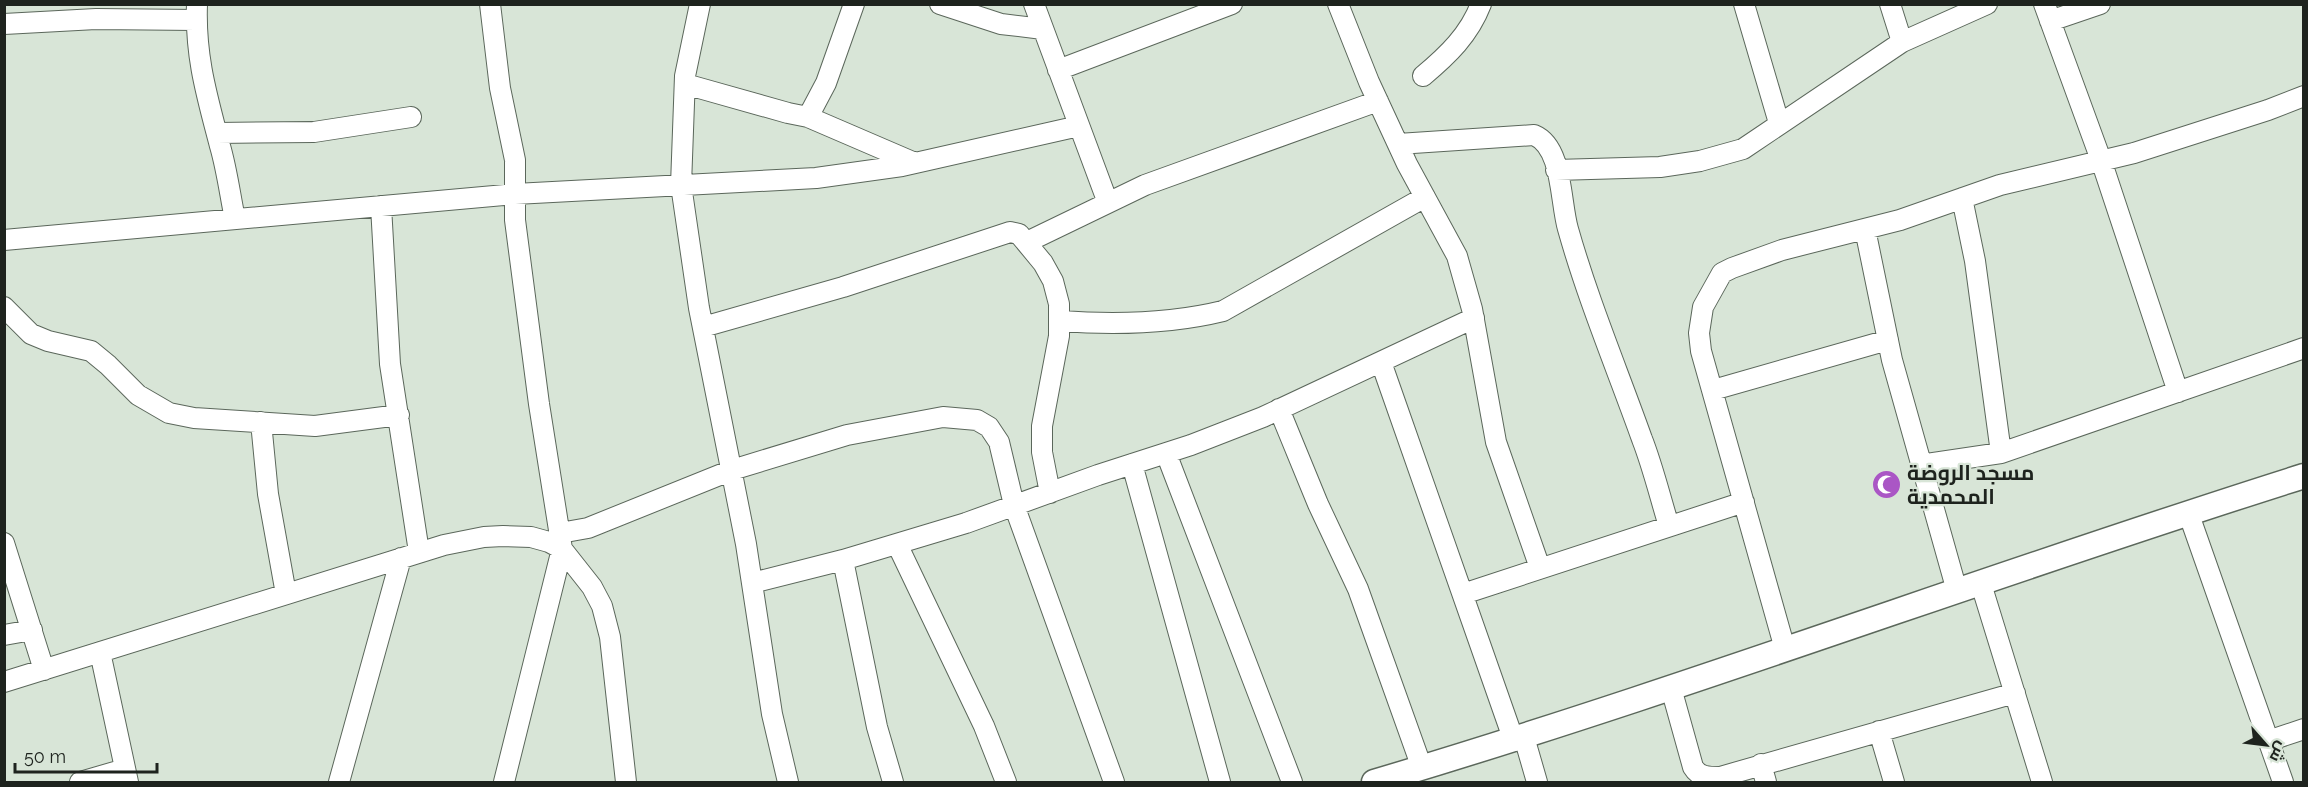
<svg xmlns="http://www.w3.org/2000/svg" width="2308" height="787" font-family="Raleway,Cairo,sans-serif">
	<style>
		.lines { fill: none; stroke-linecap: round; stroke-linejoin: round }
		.minor-casing { stroke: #5b675b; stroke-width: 22 }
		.tertiary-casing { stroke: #5b675b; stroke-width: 27 }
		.minor { stroke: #fff; stroke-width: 20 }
		.tertiary { stroke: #fff; stroke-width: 24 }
		.labels { text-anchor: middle; stroke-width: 4.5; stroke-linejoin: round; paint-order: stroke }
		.poi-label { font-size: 21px; font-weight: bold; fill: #1e231e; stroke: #d8e5d7; text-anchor: start }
	</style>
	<rect width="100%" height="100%" fill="#d8e5d7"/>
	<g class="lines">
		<defs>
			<path id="minor" d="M197 4C195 57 207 96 220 146 227 170 230 195 235 219
				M490 4 500 88 515 160V220L539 404 562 549 504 782
				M700 4 685 76 681 185 699 308 746 544 772 714 788 782
				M940 4 1001 24 1043 29
				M1034 4 1108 203
				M1338 4 1369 82 1407 164 1457 256 1472 309 1496 442 1540 568
				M1744 4 1779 123
				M2044 4 2101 160 2178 392
				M2047 10 2050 21 2100 4
				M4 24 96 19 196 20
				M1902 42 1987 4
				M1058 70 1232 4
				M1423 76C1448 55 1469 35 1481 4
				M685 84 788 113 808 117 915 163
				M808 117 826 83 854 4
				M217 133 314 132 411 117
				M1398 144 1534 135C1563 147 1560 202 1568 229 1588 300 1617 369 1642 439 1653 467 1660 497 1669 526
				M1556 170 1660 167 1700 161 1743 149 1902 42 1890 4
				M1962 198 1975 261 2001 453
				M381 206 390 364 419 552
				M1865 229 1892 360 1957 591
				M4 240 515 194 816 178 902 166 1079 126
				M1027 242 1145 185 1378 101
				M4 307 31 334 48 341 91 351 108 365 138 395 169 413 194 418 315 426 399 415
				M1060 321C1114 325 1170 324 1223 311L1425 197
				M703 327 843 287 1010 232 1019 234 1043 263 1053 281 1059 304V336L1042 426V452L1050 493
				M1381 362 1514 741
				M1713 390 1888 340
				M1279 409 1318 504 1358 589 1422 768
				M261 422 268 494 286 594
				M1166 453 1292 782
				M1132 464 1220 782
				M1920 465 2001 453 2304 348
				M2188 512 2283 782
				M560 533 588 528 732 470 847 435 943 417 977 420 989 427 999 442 1014 505 1114 782
				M4 543 44 670
				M897 544 984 726 1006 782
				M843 560 877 727 893 782
				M752 583 843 560 966 523 1098 475 1191 445 1263 417 1474 318
				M1981 584 2042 782
				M1463 594 1744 502
				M4 635 32 630
				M1785 649 1701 351 1699 333 1703 307 1722 273 1732 268 1782 250 1900 220 2000 185 2134 153 2268 110 2304 96
				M100 652 128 782
				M4 682 444 545 484 537 503 536 531 537 549 542 562 549 592 587 602 606 610 637 626 782
				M1671 688 1693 767C1699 777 1708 777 1720 777L2015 693
				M1879 731 1894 782
				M1524 737 1537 782
				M2268 741 2304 729
				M1761 764 1766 782
				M80 782 125 769
				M339 782 401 558"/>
			<path id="tertiary" d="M1374 782C1687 689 1992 574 2304 476"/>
		</defs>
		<use href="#minor" class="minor-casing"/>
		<use href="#tertiary" class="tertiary-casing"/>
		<use href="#minor" class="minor"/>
		<use href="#tertiary" class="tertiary"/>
	</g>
	<defs>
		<symbol id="mosque-disc" viewBox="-11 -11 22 22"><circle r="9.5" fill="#aa56c5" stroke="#d8e5d7"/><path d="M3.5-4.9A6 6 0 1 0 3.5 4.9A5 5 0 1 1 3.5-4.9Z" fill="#fff"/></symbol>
	</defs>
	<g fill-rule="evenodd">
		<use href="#mosque-disc" x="1870" y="468" width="33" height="33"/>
	</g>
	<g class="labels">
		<g class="poi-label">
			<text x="1907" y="480">مسجد الروضة<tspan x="1907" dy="24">المحمدية</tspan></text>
		</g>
	</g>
	<rect width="2308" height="787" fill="none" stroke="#1e231e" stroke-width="12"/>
	<g transform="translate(2266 745) rotate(118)" stroke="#d8e5d7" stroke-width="4.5" paint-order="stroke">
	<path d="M0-4.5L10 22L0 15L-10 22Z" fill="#1e231e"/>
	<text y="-9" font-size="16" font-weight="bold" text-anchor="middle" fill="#1e231e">ش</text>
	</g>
	<path d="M15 763v9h142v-9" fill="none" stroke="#1e231e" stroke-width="3"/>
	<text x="24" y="763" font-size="18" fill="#1e231e" stroke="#d8e5d7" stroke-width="4.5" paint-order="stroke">50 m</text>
</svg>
